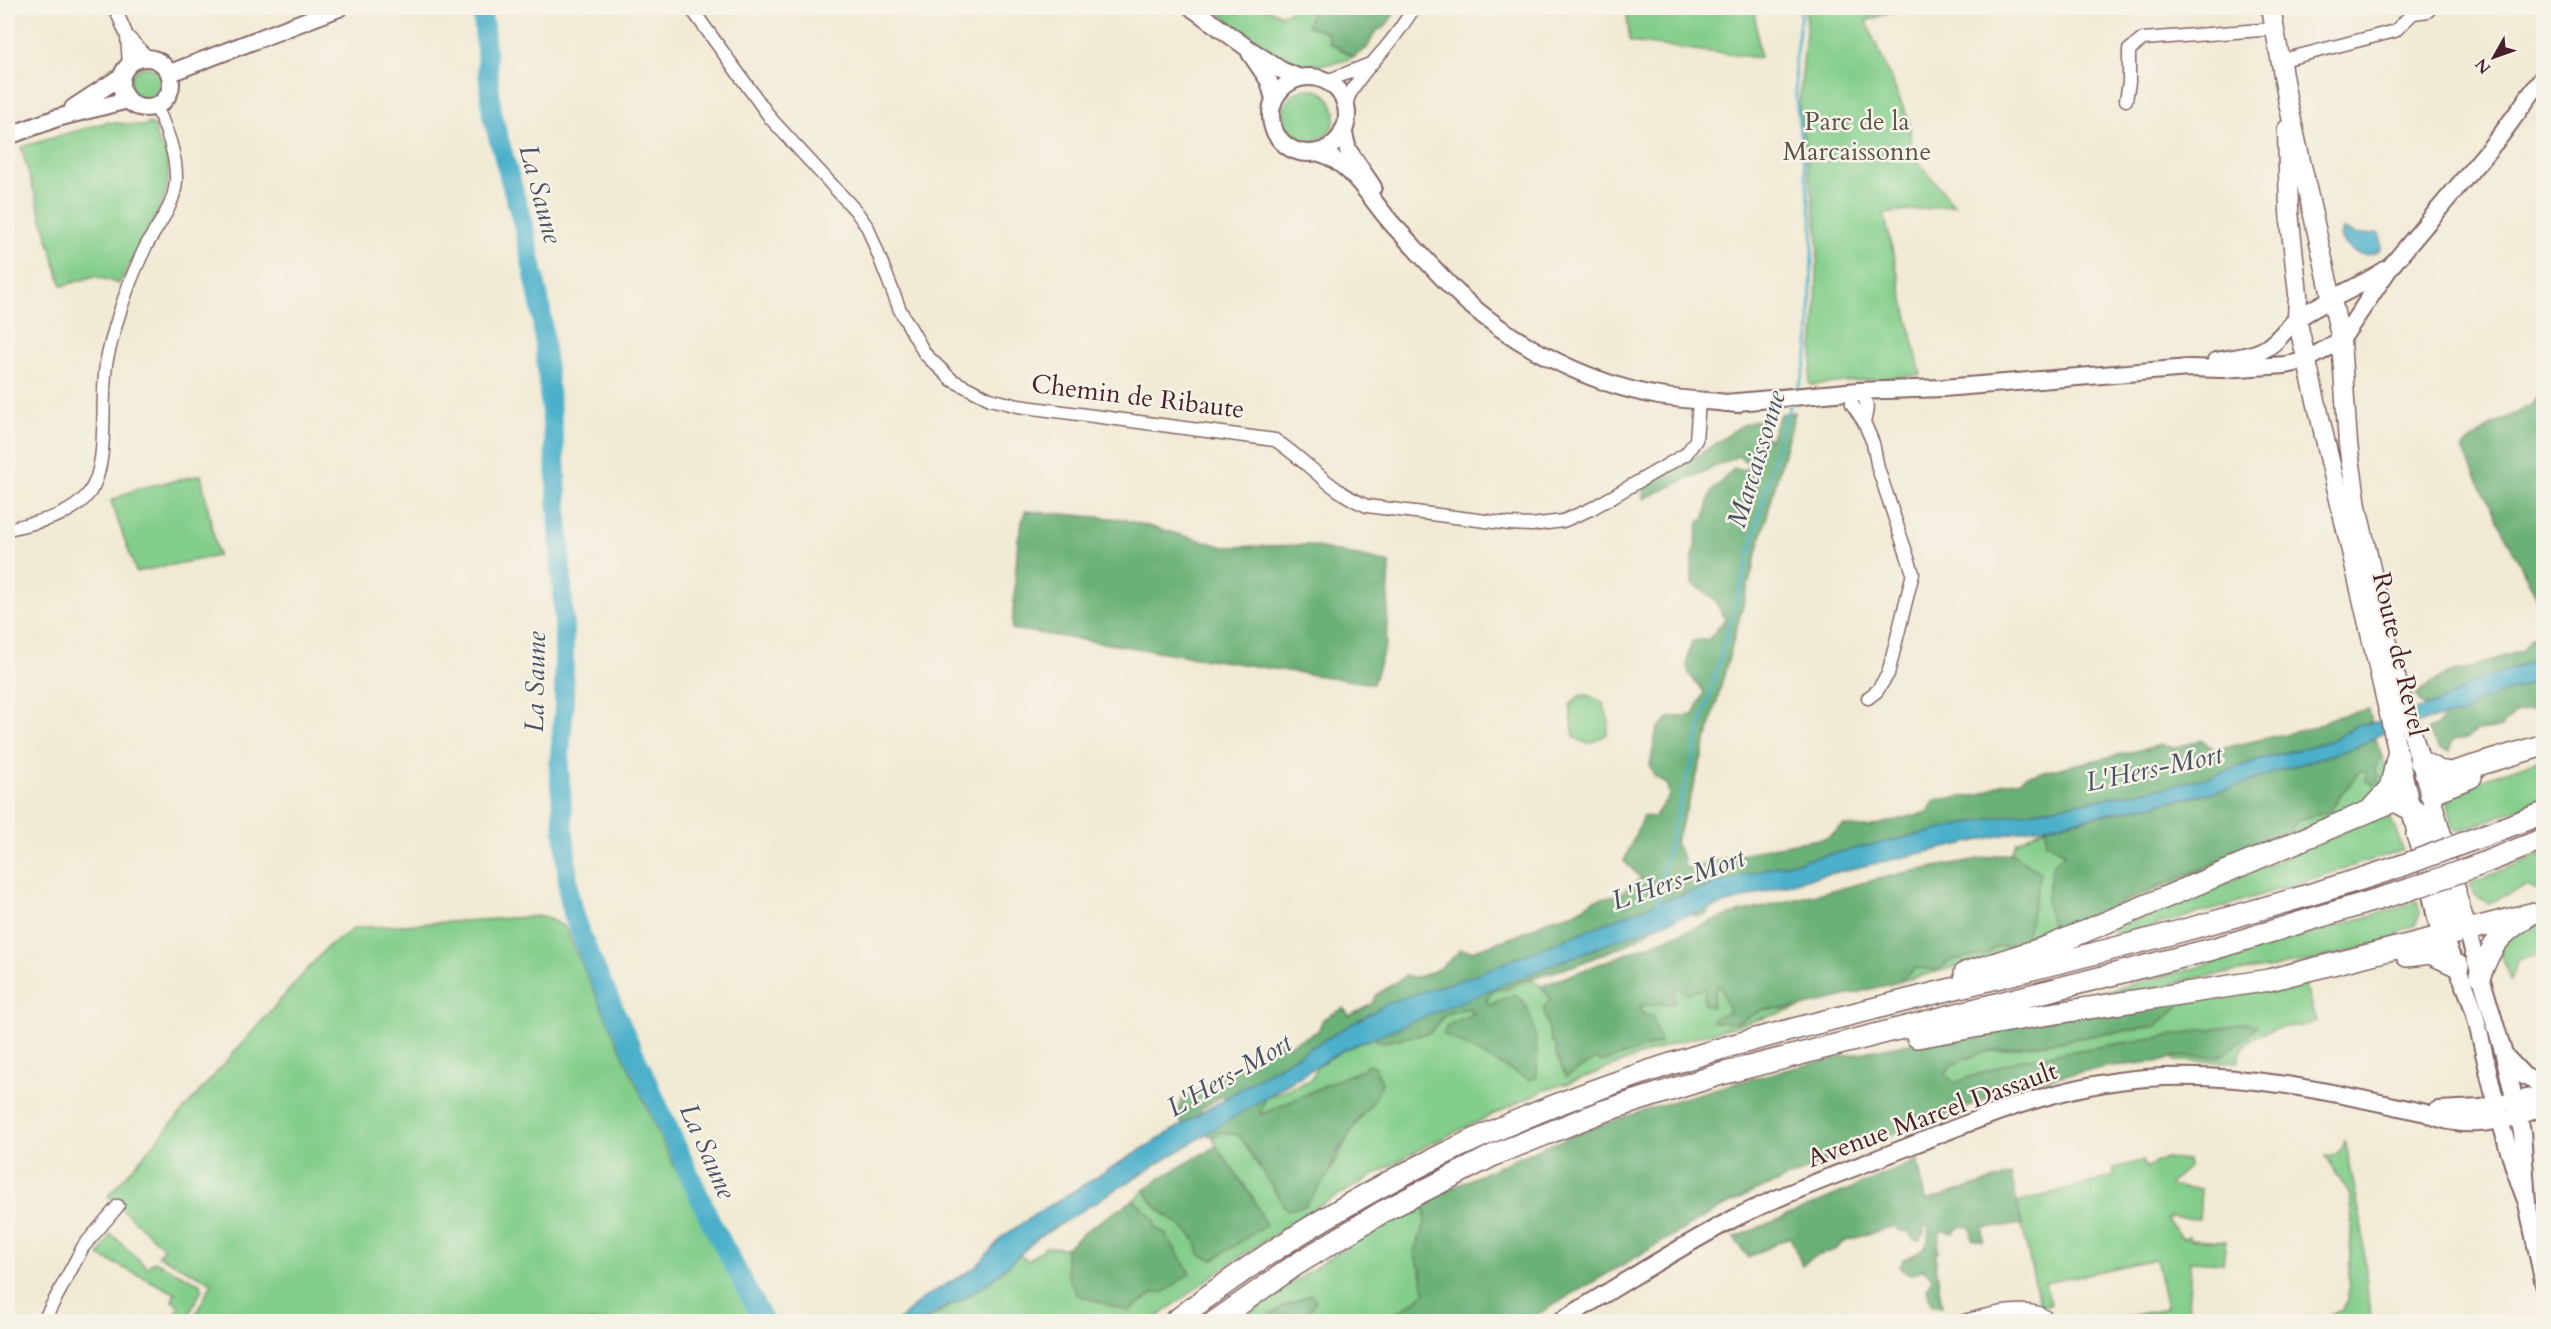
<svg xmlns="http://www.w3.org/2000/svg" width="2551" height="1329" font-family="Cardo,serif">
	<style>
		.green { fill: #83ce8b; stroke: #66765b; stroke-width: 1.5 }
		.forest { fill: #6ab177; stroke: #5a6851; stroke-width: 1.5 }
		.water { fill: #4bb0ca; stroke: #4a687a; stroke-width: 1.5 }
		.lines { fill: none; stroke-linecap: round; stroke-linejoin: round }
		.stream { stroke: #4bb0ca; stroke-width: 3 }
		.river { stroke: #4bb0ca; stroke-width: 20 }
		.street-casing { stroke: #846666; stroke-width: 15 }
		.secondary-casing { stroke: #846666; stroke-width: 20 }
		.primary-casing { stroke: #846666; stroke-width: 21 }
		.highway-casing { stroke: #846666; stroke-width: 24 }
		.street { stroke: #fff; stroke-width: 12 }
		.secondary { stroke: #fff; stroke-width: 16 }
		.primary { stroke: #fff; stroke-width: 18 }
		.highway { stroke: #fff; stroke-width: 21 }
		.highway-bridge-casing { stroke: #846666; stroke-width: 24; stroke-linecap: butt }
		.highway-bridge { stroke: #fff; stroke-width: 21 }
		.labels { text-anchor: middle; stroke-width: 5; stroke-linejoin: round; paint-order: stroke }
		.park-label { font-size: 26px; fill: #5b5448; stroke: #f7f3e8 }
		.street-label { font-size: 26px; fill: #4a1f2b; stroke: #f7f3e8 }
		.water-label { font-size: 27px; font-style: italic; fill: #4a5263; stroke: #f7f3e8 }
	</style>
	<rect width="100%" height="100%" fill="#f7f3e8"/>
	<filter id="ink" filterUnits="userSpaceOnUse"><feTurbulence type="fractalNoise" baseFrequency=".0167" numOctaves="2"/><feDisplacementMap in="SourceGraphic" scale="12" xChannelSelector="R" yChannelSelector="G"/><feConvolveMatrix kernelMatrix="1 2 1 2 8 2 1 2 1" color-interpolation-filters="sRGB"/></filter>
	<filter id="wash" filterUnits="userSpaceOnUse"><feTurbulence type="fractalNoise" baseFrequency=".008" numOctaves="4" result="noise"/><feDisplacementMap in="SourceGraphic" scale="24" xChannelSelector="R" yChannelSelector="G"/><feGaussianBlur stdDeviation="1.35" result="paint"/><feColorMatrix in="noise" values="0 0 0 0 0 0 0 0 0 0 0 0 0 0 0 0 0 1.4 0 .05"/><feComposite in="paint" operator="in"/></filter>
	<g filter="url(#wash)">
		<rect width="100%" height="100%" fill="#f1ead4"/>
		<path class="green" d="M1213 8H1228L1238 13C1252 3 1267 7 1281 15 1306 0 1323 16 1329 42L1354 57C1336 65 1314 66 1294 63 1277 59 1229 20 1213 8Z
			M1626 8H1754L1760 58 1630 42Z
			M1804 8H1902L1866 21 1909 121 1912 149 1917 160 1954 205 1884 214 1921 375 1812 385 1809 383 1812 365 1816 309 1818 235 1799 107 1807 21Z
			M130 83a16 16 0 1 1 32 0a16 16 0 1 1-32 0Z
			M1283 115a26 26 0 1 1 52 0a26 26 0 1 1-52 0Z
			M107 122 143 126 150 123 156 129C155 140 159 142 164 150 168 157 169 169 168 177 167 207 133 256 119 284L95 276 62 286 21 147Z
			M201 475 218 556 136 572 111 501 136 489Z
			M1587 695 1602 702 1609 721 1607 734C1592 742 1589 749 1574 736L1570 705 1579 696Z
			M2383 757 2386 772 2376 795 2364 802 2293 834 2106 911 2122 901 2284 835 2298 820 2328 812 2360 771 2374 769Z
			M2543 759V799L2474 826 2455 831 2445 798 2449 790Z
			M2388 816 2394 825 2403 850 2222 907 2122 934 2112 933 2114 927 2155 914 2377 817Z
			M2046 827V843L2066 853 2064 933 1986 959 1898 982 1916 968 1937 970 1952 960 1987 954 1995 948 2026 942C2028 917 2038 896 2040 873L2011 853 2017 842Z
			M2543 853V893L2527 886 2489 903 2474 895 2470 884Z
			M2417 902 2420 913 2415 925 2398 932 2399 938 2307 962 2197 978 2145 990 2062 1002 2195 968Z
			M543 916 565 927 668 1154 755 1321H192L212 1283 158 1255 164 1248 108 1196 327 947 355 928Z
			M2543 916V954L2518 960 2510 980 2499 947 2517 930Z
			M1532 979 1541 986 1552 1000 1556 1043 1566 1076 1596 1059 1602 1062 1660 1043 1640 1006 1675 986 1706 989 1711 1007 1717 986H1721L1729 1012 1714 1018 1736 1023 1765 1009 1799 1008 1671 1044 1569 1083 1549 1088 1426 1146 1315 1208 1223 1268 1152 1321 924 1322 991 1281 1020 1255 1028 1261 1045 1247 1066 1248 1067 1273 1128 1311 1154 1293 1155 1220 1134 1200 1146 1189C1151 1213 1185 1223 1195 1240 1197 1244 1198 1250 1199 1254L1253 1198 1216 1146 1213 1137 1221 1132 1239 1135 1287 1210C1298 1200 1322 1185 1329 1173 1344 1146 1351 1126 1373 1102L1363 1070C1327 1082 1295 1101 1259 1115L1265 1098 1311 1080 1317 1066 1343 1050 1373 1038 1383 1042 1429 1033 1446 1014 1469 1008 1474 1013 1447 1026 1534 1033 1526 1003 1515 994 1490 1005 1486 1002 1493 989C1508 989 1517 982 1532 979Z
			M2305 984 2316 1023C2291 1027 2240 1027 2239 1062L2173 1061V1057H2220L2256 1026 2247 1023 2018 1060 1954 1083 1945 1075 1951 1065 1980 1053 2156 1026 2184 1001Z
			M2345 1140 2362 1226 2370 1320 2328 1321 2329 1315 2342 1310 2348 1300 2352 1213 2350 1195 2325 1156C2335 1155 2343 1152 2345 1140Z
			M2165 1158 2187 1160 2188 1167 2169 1184 2172 1187 2201 1189 2199 1219 2170 1217 2167 1220 2183 1238 2188 1236V1239L2226 1241 2223 1263 2191 1261 2188 1313 2306 1321H2108L2167 1308 2156 1259 2045 1283 2051 1304 2040 1306 2017 1203 2115 1176 2113 1168 2143 1161 2146 1168Z
			M1424 1202 1425 1223 1414 1255 1421 1270 1425 1293 1386 1321H1288L1312 1308 1282 1307 1263 1321 1235 1322 1371 1230Z
			M111 1234 147 1267 154 1261 201 1284 202 1289 186 1321H172L180 1306 172 1301 175 1293 99 1256Z"/>
		<path class="forest" d="M1305 8H1398L1385 27 1376 31 1367 48 1354 57 1329 42 1327 32 1307 26 1312 11Z
			M2543 388V610L2462 449 2490 426 2532 405Z
			M1795 412 1694 786 1675 842 1684 860 1683 867H1694L1771 847 1826 838 1843 826 1868 827 1928 812 1935 800 1980 795 2003 783 2021 780 2025 776 2162 745 2175 748 2202 740 2215 750 2315 727 2332 718 2369 709 2372 723 2356 725 2334 740 2257 760 2214 776 2171 786 1974 822 1764 869 1724 882 1705 916H1694L1675 900 1660 924 1630 943 1576 965 1518 982 1507 989H1493L1486 1001 1490 1005 1515 994C1538 1014 1537 1049 1537 1077L1529 1080 1443 1034 1447 1026 1474 1013 1469 1008 1446 1014 1429 1033 1383 1042 1373 1038 1379 1027 1434 1000 1467 990 1488 973 1415 998 1353 1032 1317 1047 1302 1060 1280 1072 1268 1089 1260 1115C1295 1101 1327 1082 1363 1070L1367 1064 1374 1066 1382 1082 1373 1102 1358 1119 1335 1157 1328 1175 1305 1206 1287 1210 1239 1135 1221 1132 1213 1137 1199 1130 1220 1114 1228 1098 1221 1096 1201 1109V1118L1185 1126 1177 1117 1181 1100 1258 1057 1279 1041 1289 1045 1318 1031 1323 1019 1344 1008 1349 1016 1372 1004 1376 995 1405 976C1425 981 1447 965 1460 950L1472 951 1516 936 1548 920 1575 912 1594 900 1620 894 1641 878 1624 861 1643 816 1654 817 1669 796 1667 784 1654 776 1650 765 1657 729 1669 718 1694 715 1704 692C1683 671 1685 668 1692 641L1709 639 1725 619 1714 599 1692 584V563L1699 522 1705 518 1711 492 1734 468 1746 470 1749 463 1738 456 1643 499V489L1711 447 1742 425 1764 418 1762 436 1770 439 1780 414Z
			M1025 511 1122 519 1225 547 1308 545 1390 563 1386 643 1373 684 1012 629 1018 539Z
			M2543 634V658L2515 667 2429 706 2423 705 2415 695C2431 685 2443 672 2463 670L2523 650 2531 638Z
			M2543 679V707L2515 713 2500 728 2477 731 2467 738 2452 740 2450 752 2439 749 2427 730 2439 724 2445 716 2465 714 2477 702Z
			M2375 737 2383 757 2374 769 2379 776 2375 785 2366 781 2367 771H2360L2328 812 2298 820 2284 835 2122 901 2064 933 2051 925 2046 902 2052 866 2066 853 2046 843V827L2230 789 2280 770 2360 746Z
			M2011 853 2040 872C2038 897 2028 917 2026 942L1995 948 1987 954 1952 960 1937 970 1916 968 1898 982 1799 1008 1765 1009 1736 1023 1712 1022 1714 1018 1729 1012 1721 986H1717L1711 1007 1704 1004 1705 989 1686 993 1676 987 1674 1003 1640 1006 1642 1014 1652 1016 1660 1043 1602 1062 1596 1059 1566 1077 1556 1055V1043H1552L1543 1008 1551 1000 1541 986 1726 916 1903 873Z
			M2184 1001 2156 1026 1980 1053 1951 1065 1945 1075 1954 1083 2017 1060 2248 1023 2257 1026 2247 1036 2220 1057H2173L2163 1061 2106 1067 2060 1076 2001 1093 1906 1130 1751 1193 1715 1211 1526 1321 1386 1322 1425 1293 1421 1270 1414 1255 1425 1223 1424 1202C1662 1079 1921 1034 2184 1001Z
			M1216 1146 1253 1198 1266 1225 1213 1260 1199 1254C1198 1250 1197 1244 1195 1240 1185 1223 1151 1213 1146 1189L1157 1180Z
			M1918 1160 1925 1201 2011 1175 2022 1224 1983 1228 1984 1241 1972 1239 1971 1227 1961 1226 1953 1233 1943 1230 1939 1234 1938 1252 1935 1256 1942 1307 1932 1306 1927 1289 1932 1277 1923 1269C1916 1275 1908 1276 1900 1268L1903 1259C1921 1253 1931 1248 1928 1227L1924 1224V1234L1919 1240H1914L1908 1231 1902 1232 1894 1226 1843 1242 1836 1249 1814 1257 1802 1265 1790 1237 1748 1257 1734 1238Z
			M1134 1200 1155 1220V1228L1165 1233 1190 1273 1165 1292 1154 1293 1128 1311 1077 1295 1067 1273 1066 1248 1092 1226Z
			M1311 1295 1316 1300C1306 1320 1283 1322 1263 1321L1282 1307Z"/>
		<path class="water" d="M2343 229 2357 235 2377 233 2381 236V248C2367 262 2347 252 2340 237Z
			M2543 658V679L2477 702 2465 714 2432 719 2377 736 2360 746 2280 770 2230 789 2003 835 1806 879 1660 924 1549 966 1343 1050 1039 1237 991 1281 957 1303 945 1307 924 1321 897 1322 925 1297 976 1267 1002 1237 1036 1214 1265 1074 1390 1002 1466 978 1659 902 1764 869 1974 822 2171 786 2214 776 2257 760 2334 740 2356 725 2372 723 2429 706 2454 695 2478 680Z"/>
		<g class="lines">
			<path class="stream" d="M1796 392 1802 378 1809 349 1813 231 1796 100 1795 60 1801 15 1800 8
				M1657 907 1664 866 1687 776 1693 762 1696 743 1745 572 1781 429 1791 403"/>
			<path class="river" d="M482 8 492 115 525 232 541 309 554 442 564 623V706L559 768 569 896 574 917 591 959 711 1222 764 1322"/>
		</g>
	</g>
	<g filter="url(#ink)">
		<g class="lines">
			<defs>
				<path id="street" d="M115 8 127 36 129 64
					M691 8 772 120 856 211 868 228 900 310 925 354 952 380 990 399 1018 406 1275 440C1307 461 1331 492 1367 506L1510 524 1531 525 1563 521 1591 509 1686 454 1696 440 1699 401
					M127 36 147 57
					M2279 61 2395 31 2413 13 2428 11 2430 8
					M1323 80 1332 79 1370 64
					M2126 100 2129 82V50L2143 39 2274 29
					M1345 106C1353 82 1371 65 1386 47 1397 35 1405 21 1414 8
					M8 229 9 228
					M1864 422C1868 408 1869 401 1858 391L1852 400V404L1864 422 1873 443 1878 468 1913 573 1888 674 1877 691 1868 698
					M8 529C36 522 70 518 89 493 111 464 99 396 107 359 116 320 128 282 146 246 158 224 174 207 176 181 177 154 166 129 156 106
					M43 1322 83 1247 118 1206
					M1961 1322C1981 1316 2038 1300 2050 1322"/>
				<path id="secondary" d="M1192 8 1246 47 1281 70 1300 78
					M1250 53 1269 81 1274 99
					M121 83a25 25 0 1 1 50 0a25 25 0 1 1-50 0Z
					M170 73 339 8
					M1271 115a38 38 0 1 1 76 0a38 38 0 1 1-76 0Z
					M73 108 122 76
					M1343 130 1348 150 1373 187
					M8 136 57 118 128 100
					M1317 152C1352 161 1372 203 1395 227 1419 252 1442 279 1468 303 1520 348 1591 384 1659 396 1685 400 1711 401 1737 404
					M2216 361C2230 358 2248 357 2261 351 2278 344 2285 327 2300 317 2327 299 2358 288 2385 270
					M1726 403 1858 391 1943 388 2189 368 2222 369 2286 365 2305 361 2341 340 2391 266 2501 135 2544 76
					M2431 895C2434 906 2435 919 2440 930 2452 960 2468 986 2476 1019 2491 1081 2503 1143 2527 1203
					M2467 930 2503 1051 2522 1132 2527 1203 2544 1284
					M2506 1057 2524 1076 2544 1086
					M2438 1110 2481 1108 2544 1094
					M1559 1322C1617 1287 1675 1249 1735 1218 1793 1189 1855 1168 1915 1144 1990 1114 2064 1084 2146 1078 2241 1071 2333 1092 2426 1113 2462 1131 2508 1123 2544 1106"/>
				<path id="primary" d="M2271 8 2288 103 2341 340 2348 444 2357 506 2393 667 2442 835
					M2287 129 2289 212 2298 294 2297 319 2417 835
					M2452 877 2467 930"/>
				<path id="highway" d="M2420 761 2439 771 2451 773 2544 745
					M2430 793 2471 777
					M2373 807 2390 789 2398 755
					M2417 835 2444 909 2467 930
					M2469 841 2544 813
					M2476 866 2544 839
					M2407 956 2430 953 2458 966
					M1965 973 2050 946 2391 802 2395 801 2428 818 2455 890
					M2480 975C2491 947 2497 937 2522 920
					M1917 1037 2037 1016 2269 980 2531 914
					M1174 1322C1343 1190 1525 1105 1730 1046 1953 985 2181 939 2401 866
					M1214 1322 1297 1264 1384 1211 1496 1154 1601 1112 1721 1074 2213 949 2408 890"/>
			</defs>
			<use href="#street" class="street-casing"/>
			<use href="#secondary" class="secondary-casing"/>
			<use href="#primary" class="primary-casing"/>
			<use href="#highway" class="highway-casing"/>
			<use href="#street" class="street"/>
			<use href="#secondary" class="secondary"/>
			<use href="#primary" class="primary"/>
			<use href="#highway" class="highway"/>
			<defs>
				<path id="highway-bridge" d="M2401 866 2469 841
					M2408 890 2476 866"/>
			</defs>
			<use href="#highway-bridge" class="highway-bridge-casing"/>
			<use href="#highway-bridge" class="highway-bridge"/>
		</g>
	</g>
	<g class="labels">
		<g class="park-label">
			<text x="1857" y="130">Parc de la<tspan x="1857" dy="30">Marcaissonne</tspan></text>
		</g>
		<g class="street-label">
			<text transform="translate(1138 396) rotate(7)" y="9">Chemin de Ribaute</text>
			<text transform="translate(2400 654) rotate(77)" y="9">Route de Revel</text>
			<text transform="translate(1932 1114) rotate(-20)" y="9">Avenue Marcel Dassault</text>
		</g>
		<g class="water-label">
			<text transform="translate(541 194) rotate(75)" y="9">La Saune</text>
			<text transform="translate(1756 459) rotate(-73)" y="9">Marcaissonne</text>
			<text transform="translate(535 682) rotate(-89)" y="9">La Saune</text>
			<text transform="translate(2154 768) rotate(-12)" y="9">L'Hers-Mort</text>
			<text transform="translate(1678 879) rotate(-19)" y="9">L'Hers-Mort</text>
			<text transform="translate(1229 1075) rotate(-30)" y="9">L'Hers-Mort</text>
			<text transform="translate(708 1151) rotate(66)" y="9">La Saune</text>
		</g>
	</g>
	<rect width="2551" height="1329" fill="none" stroke="#f7f3e8" stroke-width="30"/>
	<g transform="translate(2494 57) rotate(230)" stroke="#f7f3e8" stroke-width="4.5" paint-order="stroke">
	<path d="M0-4.5L10 22L0 15L-10 22Z" fill="#4a1f2b"/>
	<text y="-9" font-size="16" font-weight="bold" text-anchor="middle" fill="#4a1f2b">N</text>
	</g>
</svg>
